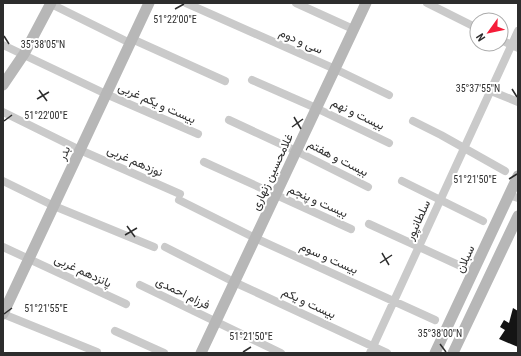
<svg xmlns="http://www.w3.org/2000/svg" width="521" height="356" font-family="'Roboto Condensed',Vazirmatn,sans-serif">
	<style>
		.building { fill: #141414 }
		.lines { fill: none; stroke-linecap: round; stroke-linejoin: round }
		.street { stroke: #cacaca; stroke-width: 8 }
		.secondary { stroke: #b7b7b7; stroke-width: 11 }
		.ticks { fill: none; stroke: #2d2d2d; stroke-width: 1.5 }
		.labels { text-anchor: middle; stroke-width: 4; stroke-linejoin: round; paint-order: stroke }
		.street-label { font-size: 12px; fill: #2d2d2d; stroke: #fff }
		.ticks-label { font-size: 10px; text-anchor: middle; fill: #2d2d2d; stroke: #fff; stroke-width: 4; stroke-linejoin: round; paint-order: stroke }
	</style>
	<rect width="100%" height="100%" fill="#fff"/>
	<path class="building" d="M513 308 518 311V347L499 339 505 330 500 327 504 320 509 323Z"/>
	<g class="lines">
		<path class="street" d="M49 3 130 43
			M186 3 335 69 389 95
			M296 3 353 29
			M427 3 477 28
			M132 39 225 81
			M501 40 518 48
			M3 45 106 94 198 134
			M252 80 316 108 389 143
			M491 91 518 102
			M3 112 80 150 180 194
			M229 120 296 151 368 187
			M413 121 441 135 505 171
			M204 162 351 229
			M3 181 54 206 154 247
			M402 181 483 221
			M509 195 518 198
			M179 200 255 238 435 320
			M369 224 465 268
			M3 247 126 304
			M165 247 234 282 387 353
			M140 285 281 353
			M3 314 97 352
			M115 331 164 353
			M370 353 518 31"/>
		<path class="secondary" d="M3 85 24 54 51 3
			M3 314 149 3
			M201 353 366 3
			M435 353 518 176
			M453 353 518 216"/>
	</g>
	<path class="ticks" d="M175 9 184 4M4 36 9 44M512 89 517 97M39 90 47 101M37 99 49 92M294 117 301 129M4 121 12 115M292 127 303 119M509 179 517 174M127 226 135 237M125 235 137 228M382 253 389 265M380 263 392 255M4 314 12 308M440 344 446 352M243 352 251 347"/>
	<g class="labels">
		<g class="street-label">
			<text transform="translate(301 41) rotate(24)" y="4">سی و دوم</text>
			<text transform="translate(157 103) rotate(24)" y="4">بیست و یکم غربی</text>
			<text transform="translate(358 114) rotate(26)" y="4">بیست و نهم</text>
			<text transform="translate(64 153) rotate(-65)" y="4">بدر</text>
			<text transform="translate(338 158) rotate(27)" y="4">بیست و هفتم</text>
			<text transform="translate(135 161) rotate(24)" y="4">نوزدهم غربی</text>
			<text transform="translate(272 172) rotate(-65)" y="4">غلامحسین زنهاری</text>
			<text transform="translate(318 201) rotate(24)" y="4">بیست و پنجم</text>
			<text transform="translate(418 220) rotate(-65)" y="4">سلطانپور</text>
			<text transform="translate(329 258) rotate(24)" y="4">بیست و سوم</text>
			<text transform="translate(465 259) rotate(-65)" y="4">سبلان</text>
			<text transform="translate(83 271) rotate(25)" y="4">پانزدهم غربی</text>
			<text transform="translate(183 293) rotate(26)" y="4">فرزام احمدی</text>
			<text transform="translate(309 303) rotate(25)" y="4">بیست و یکم</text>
		</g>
	</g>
	<g class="ticks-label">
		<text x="175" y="23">51°22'00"E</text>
		<text x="43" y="48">35°38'05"N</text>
		<text x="478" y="92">35°37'55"N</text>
		<text x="46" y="119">51°22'00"E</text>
		<text x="475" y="183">51°21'50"E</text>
		<text x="46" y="312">51°21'55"E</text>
		<text x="440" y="337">35°38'00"N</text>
		<text x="251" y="340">51°21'50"E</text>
	</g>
	<rect width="521" height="356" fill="none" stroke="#2d2d2d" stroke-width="8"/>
	<g transform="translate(489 32) rotate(237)"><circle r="19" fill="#ffffff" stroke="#ababab"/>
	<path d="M0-3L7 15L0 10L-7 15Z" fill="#f51d39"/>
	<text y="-6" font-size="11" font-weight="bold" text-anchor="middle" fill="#2d2d2d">N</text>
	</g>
</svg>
